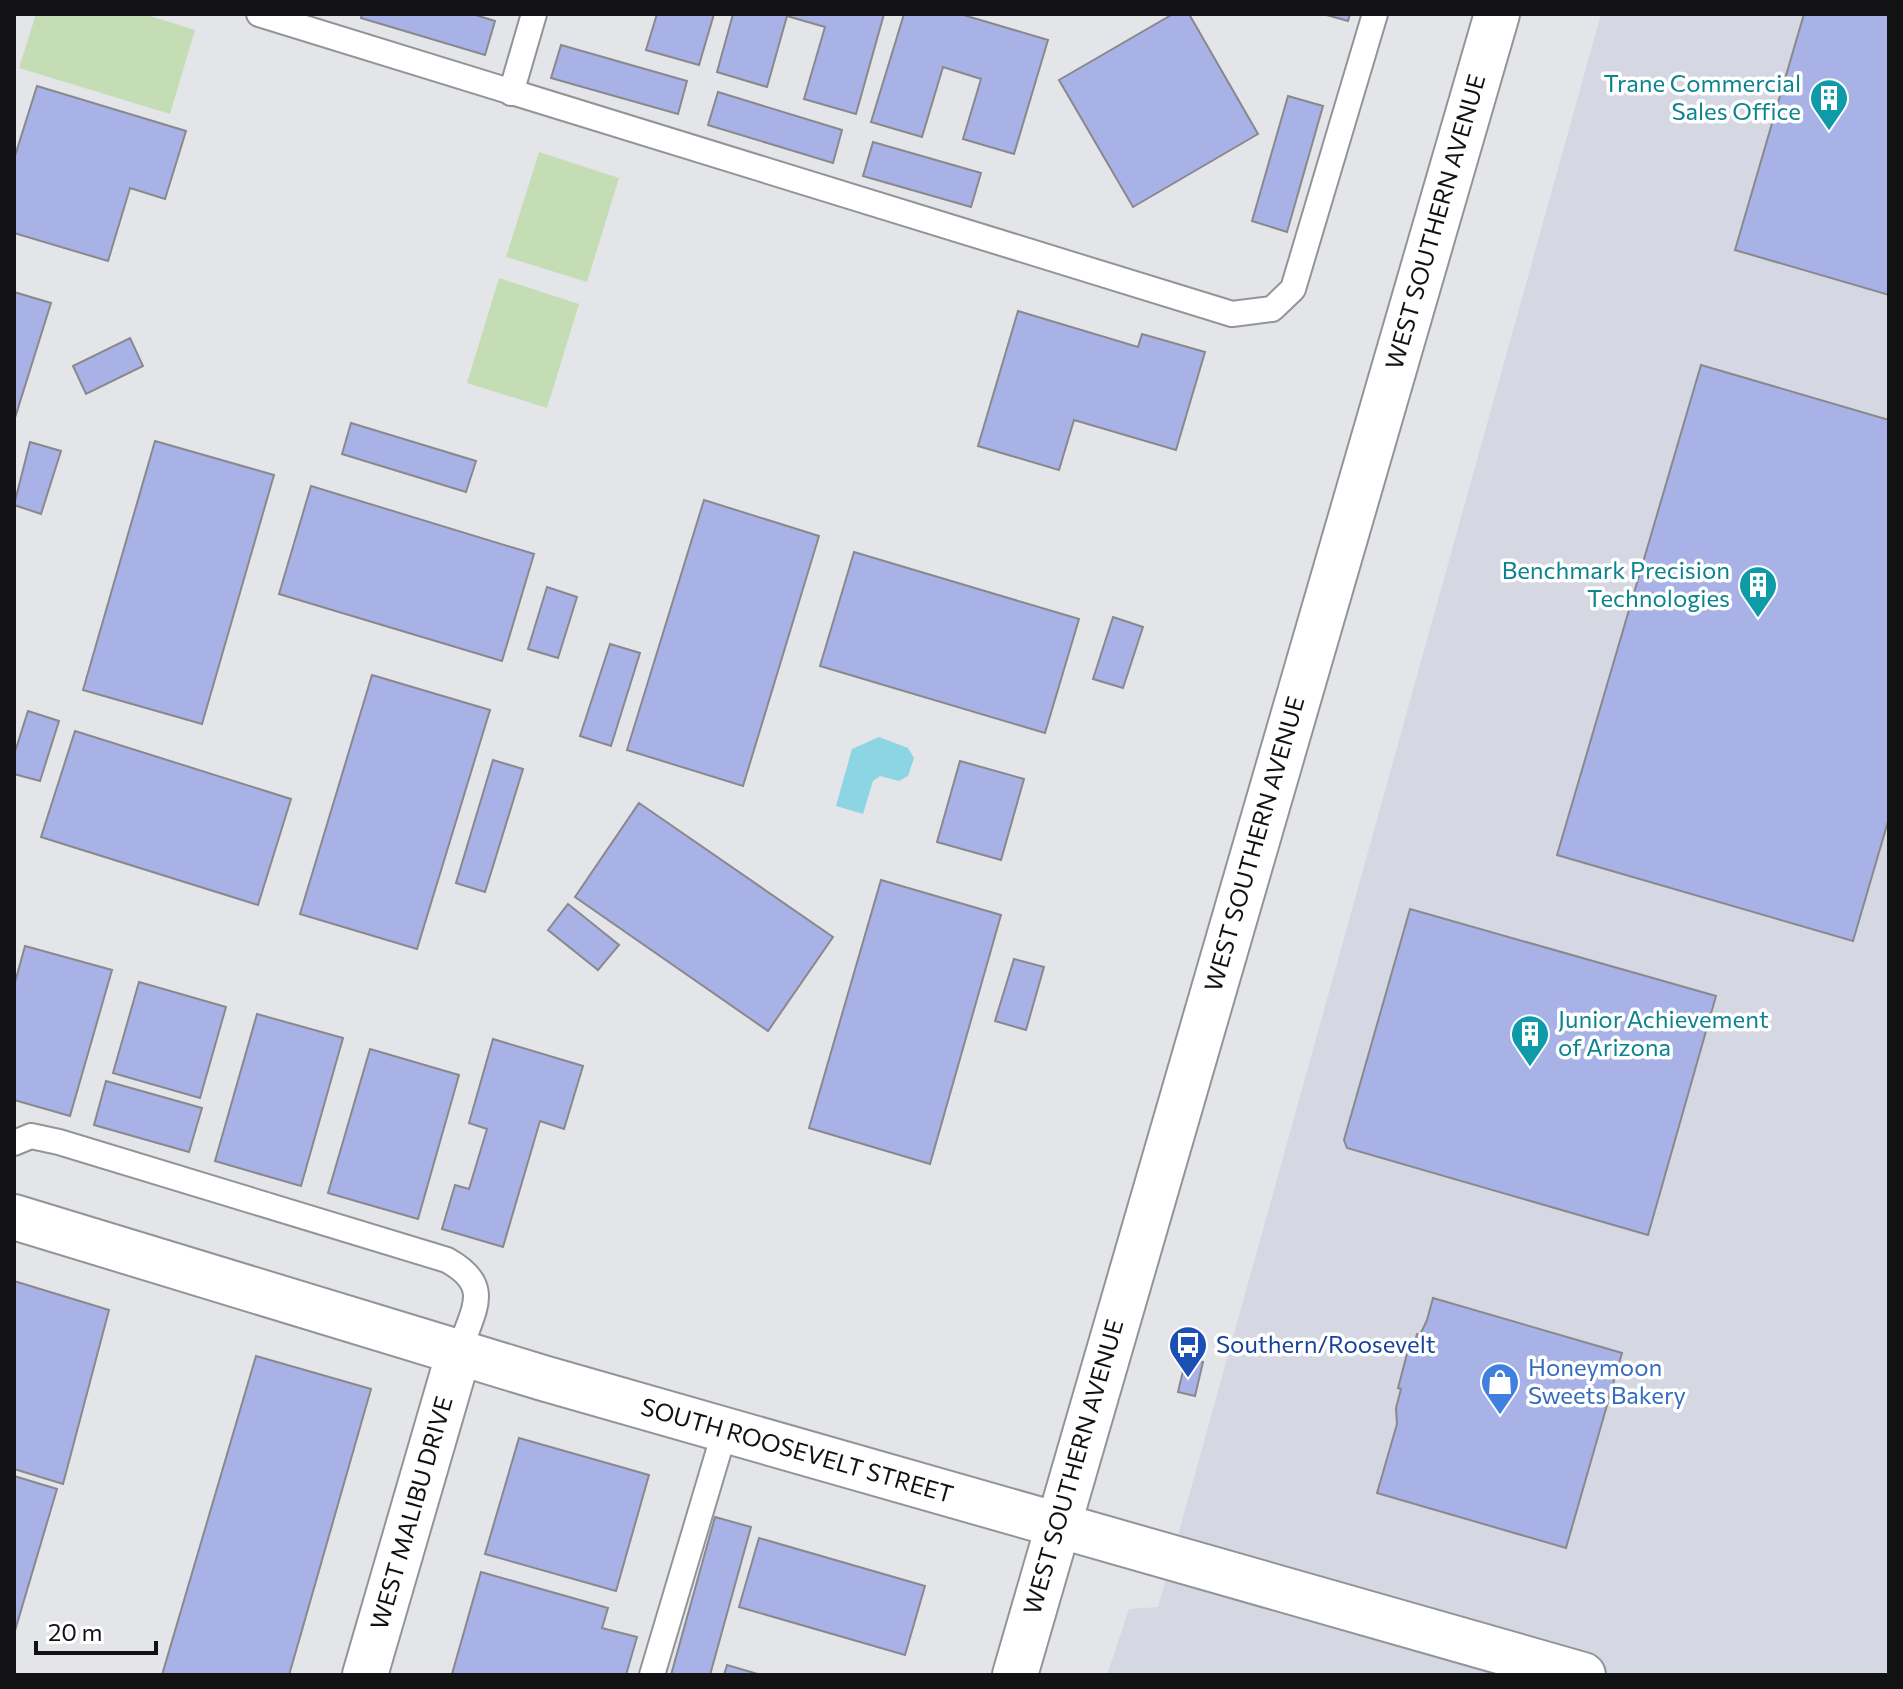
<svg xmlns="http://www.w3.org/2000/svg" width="1903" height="1689" font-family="Commissioner,sans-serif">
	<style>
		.built { fill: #d5d8e3 }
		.green { fill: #c5ddb5 }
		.water { fill: #8cd6e3 }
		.building { fill: #a8b2e6; stroke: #89898d; stroke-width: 2 }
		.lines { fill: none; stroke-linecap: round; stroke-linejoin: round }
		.lane-casing { stroke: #939498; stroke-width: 28 }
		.street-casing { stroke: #939498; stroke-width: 48 }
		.secondary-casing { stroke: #939498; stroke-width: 48 }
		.lane { stroke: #fff; stroke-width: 24 }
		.street { stroke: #fff; stroke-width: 44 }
		.secondary { stroke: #fff; stroke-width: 44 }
		.labels { text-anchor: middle; stroke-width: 7; stroke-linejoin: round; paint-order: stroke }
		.culture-label { font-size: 24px; fill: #0d838f; stroke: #fff; text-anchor: end }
		.street-label { font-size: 24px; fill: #121214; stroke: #fff }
		.transit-label { font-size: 24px; fill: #164399; stroke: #fff; text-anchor: start }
		.shop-label { font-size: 24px; fill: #366cbe; stroke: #fff; text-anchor: start }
	</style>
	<rect width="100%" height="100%" fill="#e4e5e9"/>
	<path class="built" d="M1601 14H1889V1675H1107L1129 1609 1158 1607Z"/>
	<path class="green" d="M36 14H144L195 30 170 114 19 68Z
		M539 152 619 178 587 282 506 257Z
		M499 278 579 304 547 408 467 383Z"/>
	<path class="water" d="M879 737 908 748 914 758 908 776 899 781 880 776 873 781 863 814 836 806 852 749Z"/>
	<path class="building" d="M362 14H472L495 21 485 55 361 18Z
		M657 14H714L699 65 646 50Z
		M733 14H884L856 114 804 99 825 27 787 16 767 87 717 72Z
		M904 14H960L1048 40 1014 154 963 139 981 79 943 67 922 137 871 122Z
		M1173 14H1189L1258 134 1133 207 1059 80Z
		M1323 14H1350L1348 21Z
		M1804 14H1889V295L1735 250Z
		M561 45 687 81 678 114 551 78Z
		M37 86 186 131 165 199 130 188 108 261 14 233V159Z
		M718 92 842 130 833 163 708 125Z
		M1288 96 1323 106 1287 232 1252 221Z
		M873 142 981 173 971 207 863 176Z
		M14 292 51 303 14 421Z
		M1018 311 1138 347 1142 334 1205 352 1176 450 1074 420 1059 470 978 446Z
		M130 338 143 366 86 394 73 366Z
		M1701 365 1889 420V818L1853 941 1557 855Z
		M351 423 476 461 466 492 342 454Z
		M155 441 274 475 202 724 83 690Z
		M30 442 61 451 41 514 14 505Z
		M311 486 534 554 502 661 279 594Z
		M704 500 819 536 743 786 627 750Z
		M854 552 1079 619 1045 733 820 666Z
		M547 587 577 597 558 658 528 649Z
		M1113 617 1143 627 1123 688 1093 679Z
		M610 644 640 653 611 746 580 736Z
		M372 675 490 710 417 949 300 914Z
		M28 711 59 721 40 781 14 774V755Z
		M75 731 291 799 258 905 41 837Z
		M493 760 523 769 485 892 456 883Z
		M960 761 1024 779 1001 860 937 842Z
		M639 803 833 937 768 1031 575 897Z
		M881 880 1001 915 930 1164 809 1128Z
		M568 904 619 945 598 970 548 930Z
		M1410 909 1716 996 1648 1235 1347 1148 1344 1140Z
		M25 946 112 970 70 1116 14 1100V986Z
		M1014 959 1044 967 1026 1030 995 1021Z
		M139 982 226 1007 200 1098 113 1073Z
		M257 1014 343 1038 301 1186 215 1161Z
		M493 1039 583 1066 564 1129 540 1121 503 1247 442 1229 455 1185 469 1189 487 1129 469 1123Z
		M370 1049 459 1075 418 1219 328 1193Z
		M106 1081 202 1108 189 1152 94 1125Z
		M14 1281 109 1310 63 1484 14 1469Z
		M1433 1298 1622 1353 1566 1548 1377 1493 1397 1424 1396 1408 1401 1389 1398 1388 1408 1350 1412 1351 1417 1334 1420 1335 1427 1320Z
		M256 1356 371 1389 300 1637 289 1675H162Z
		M1186 1358 1203 1362 1195 1396 1178 1392Z
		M519 1438 649 1475 616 1591 485 1554Z
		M14 1476 57 1489 14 1634Z
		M715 1517 751 1527 710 1675H671Z
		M759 1538 925 1586 905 1655 739 1607Z
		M481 1572 608 1608 602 1628 637 1637 626 1675 452 1674Z
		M727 1665 761 1675H724Z"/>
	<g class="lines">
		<defs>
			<path id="lane" d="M259 14 1232 314 1272 309 1293 289 1375 14
				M511 93 534 14
				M14 1143 31 1136 59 1142 447 1260C494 1286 473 1309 459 1352
				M652 1675 725 1430"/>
			<path id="street" d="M14 1217 543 1378 1583 1675
				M365 1675 459 1352"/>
			<path id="secondary" d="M1015 1675 1497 14"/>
		</defs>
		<use href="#lane" class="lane-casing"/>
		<use href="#street" class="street-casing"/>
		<use href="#secondary" class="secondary-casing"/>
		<use href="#lane" class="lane"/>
		<use href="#street" class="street"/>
		<use href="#secondary" class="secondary"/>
	</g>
	<defs>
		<symbol id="building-pin" viewBox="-11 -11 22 30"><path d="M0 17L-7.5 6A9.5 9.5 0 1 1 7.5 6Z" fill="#0f9aa8" stroke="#fff"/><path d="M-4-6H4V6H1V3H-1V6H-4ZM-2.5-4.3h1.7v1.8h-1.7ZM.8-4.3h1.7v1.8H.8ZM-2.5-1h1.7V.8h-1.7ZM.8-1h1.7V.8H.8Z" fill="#fff"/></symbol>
		<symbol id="bus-pin" viewBox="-11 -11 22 30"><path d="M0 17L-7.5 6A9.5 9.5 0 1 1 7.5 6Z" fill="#1a4fb4" stroke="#fff"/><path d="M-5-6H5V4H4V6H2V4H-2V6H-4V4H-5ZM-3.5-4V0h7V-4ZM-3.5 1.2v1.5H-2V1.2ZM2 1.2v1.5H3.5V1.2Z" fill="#fff"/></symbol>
		<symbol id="shop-pin" viewBox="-11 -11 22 30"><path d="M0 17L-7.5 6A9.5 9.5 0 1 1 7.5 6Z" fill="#3f7fe0" stroke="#fff"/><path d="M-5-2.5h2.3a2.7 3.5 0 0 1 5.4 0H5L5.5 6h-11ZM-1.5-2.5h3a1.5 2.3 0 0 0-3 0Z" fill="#fff"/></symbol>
	</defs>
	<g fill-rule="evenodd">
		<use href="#building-pin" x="1807" y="76" width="44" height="60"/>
		<use href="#building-pin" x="1736" y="563" width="44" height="60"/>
		<use href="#building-pin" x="1508" y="1012" width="44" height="60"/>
		<use href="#bus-pin" x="1166" y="1323" width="44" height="60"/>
		<use href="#shop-pin" x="1478" y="1360" width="44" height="60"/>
	</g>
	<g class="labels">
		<g class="culture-label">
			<text x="1801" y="92">Trane Commercial<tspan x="1801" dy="28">Sales Office</tspan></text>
			<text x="1730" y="579">Benchmark Precision<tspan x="1730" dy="28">Technologies</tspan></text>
			<text x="1558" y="1028" text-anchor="start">Junior Achievement<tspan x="1558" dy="28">of Arizona</tspan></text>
		</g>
		<g class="street-label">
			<text transform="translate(1436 222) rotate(-74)" y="8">WEST SOUTHERN AVENUE</text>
			<text transform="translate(1255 844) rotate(-74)" y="8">WEST SOUTHERN AVENUE</text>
			<text transform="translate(797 1451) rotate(16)" y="8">SOUTH ROOSEVELT STREET</text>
			<text transform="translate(1074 1467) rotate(-74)" y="8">WEST SOUTHERN AVENUE</text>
			<text transform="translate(412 1513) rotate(-74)" y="8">WEST MALIBU DRIVE</text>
		</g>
		<g class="transit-label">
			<text x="1216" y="1353">Southern/Roosevelt</text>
		</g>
		<g class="shop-label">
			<text x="1528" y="1376">Honeymoon<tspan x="1528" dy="28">Sweets Bakery</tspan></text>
		</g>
	</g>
	<rect width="1903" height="1689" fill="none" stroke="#121214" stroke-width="32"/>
	<path d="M36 1641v12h120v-12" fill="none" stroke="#121214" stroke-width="4"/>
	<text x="48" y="1641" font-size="24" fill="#121214" stroke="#ffffff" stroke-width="6" paint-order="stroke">20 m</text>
</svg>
